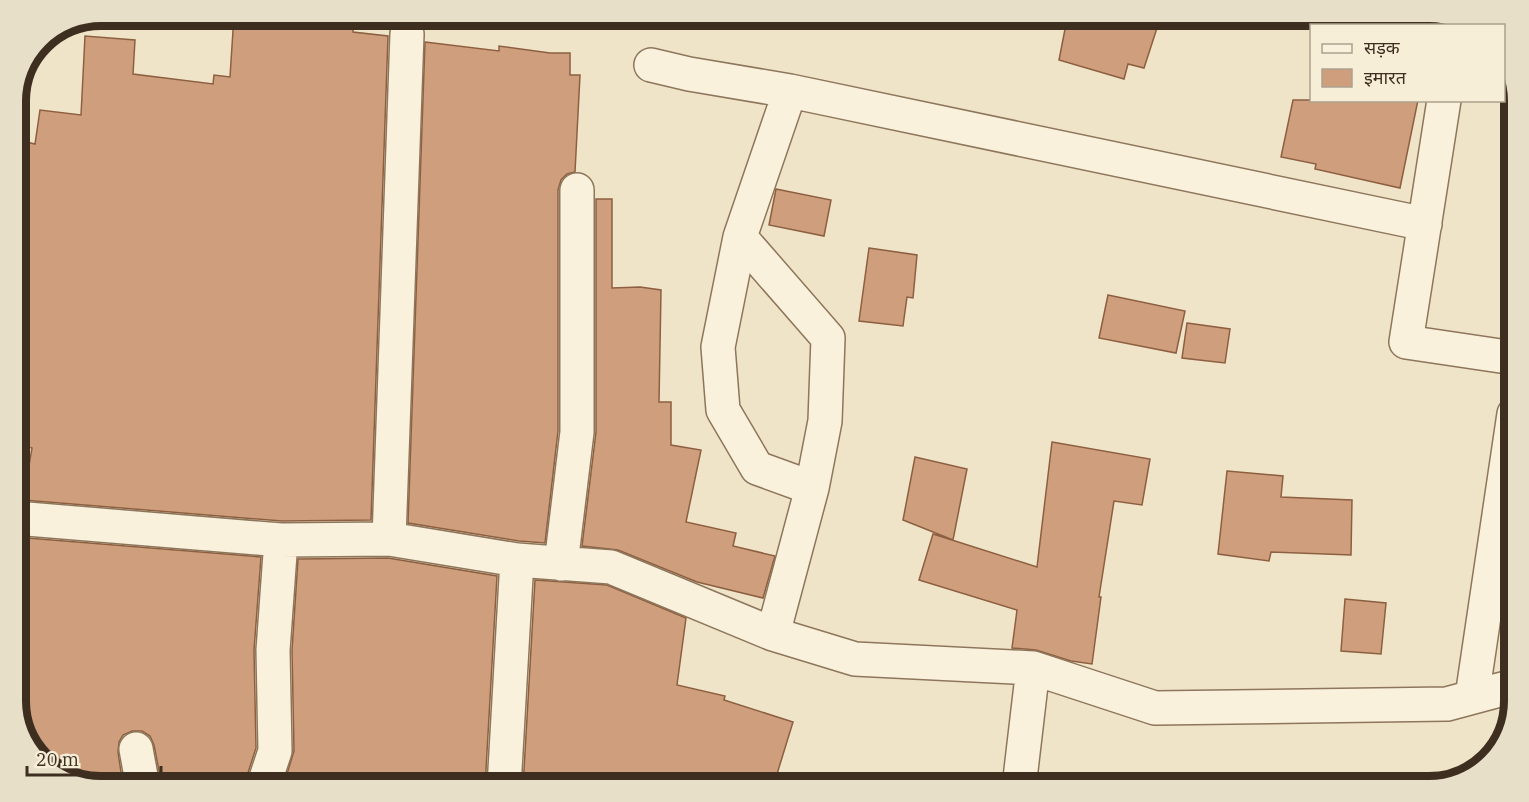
<svg xmlns="http://www.w3.org/2000/svg" width="1529" height="802" font-family="'IBM Plex Serif','Noto Sans Devanagari',serif">
	<style>
		.building { fill: #cf9f7d; stroke: #8d5f41; stroke-width: 1.5 }
		.lines { fill: none; stroke-linecap: round; stroke-linejoin: round }
		.minor-casing { stroke: #8d765c; stroke-width: 36 }
		.minor { stroke: #faf1dc; stroke-width: 33 }
		.rim { fill: none; stroke: #3d2e20; stroke-width: 8 }
	</style>
	<rect width="100%" height="100%" fill="#f0e4c8"/>
	<path class="building" d="M234 15H353V32L388 36 371 520 282 521 23 500 32 448 15 444V200L26 142 35 144 40 110 81 115 85 36 135 40 133 74 213 84 214 75 230 77Z
		M1110 15 1157 28 1144 68 1128 64 1124 79 1059 60 1067 19 1106 27Z
		M425 42 499 51V46L550 53H570V75H580L575 172 567 174 561 180 558 190V431L545 543 519 541 408 523Z
		M1293 100H1418L1400 188 1315 169 1316 164 1281 157Z
		M776 189 831 200 824 236 769 225Z
		M596 199H612V288L640 287 661 290 659 402H671V445L701 450 686 522 736 533 733 546 775 556 763 598 697 582 618 550 582 546 596 432Z
		M869 248 917 255 913 298 907 297 903 326 859 321Z
		M1108 295 1185 311 1176 353 1099 338Z
		M1187 323 1230 329 1225 363 1182 358Z
		M1052 442 1150 459 1142 505 1114 501 1099 597H1101L1092 664 1071 661 1036 650 1012 648 1017 610 919 580 933 534 1037 567Z
		M915 457 967 469 953 540 903 520Z
		M1227 471 1283 476 1281 497 1352 500 1351 555 1271 552 1269 561 1218 554Z
		M15 537 261 557 254 650 256 748 245 782 193 777V782L161 781 154 745 150 736 142 731H132L123 735 119 742 118 752 122 779 60 776 30 749 15 707Z
		M388 558 497 576 485 787H283L294 751 292 650 298 559Z
		M535 580 607 585 686 618 677 685 725 696 724 700 793 722 773 787H523Z
		M1345 599 1386 603 1381 654 1341 651Z"/>
	<g class="lines">
		<defs>
			<path id="minor" d="M651 65 689 74 790 91 1425 224
				M790 91 740 237 718 347 723 410 757 468 812 488
				M1444 100 1406 342 1514 358
				M740 237 828 338 825 421 812 488 773 634
				M15 518 281 540 389 539 517 560 611 567 773 634 855 659 1033 668 1155 708 1447 704 1514 686
				M389 539 407 34
				M561 564 577 432V190
				M1472 697 1514 414
				M136 749 143 787
				M263 787 275 751 273 650 281 540
				M504 787 517 560
				M1019 787 1033 668"/>
		</defs>
		<use href="#minor" class="minor-casing"/>
		<use href="#minor" class="minor"/>
	</g>
	<path d="M0 0H1529V802H0ZM101 26H1429A75 75 0 0 1 1504 101V701A75 75 0 0 1 1429 776H101A75 75 0 0 1 26 701V101A75 75 0 0 1 101 26Z" fill="#e8dfc9" fill-rule="evenodd"/>
	<path class="rim" d="M101 26H1429A75 75 0 0 1 1504 101V701A75 75 0 0 1 1429 776H101A75 75 0 0 1 26 701V101A75 75 0 0 1 101 26Z"/>
	<rect x="1310" y="24" width="195" height="78" fill="#f7eed8" stroke="#ada18e" stroke-width="1.5"/>
	<rect x="1322" y="44" width="30" height="9" fill="#faf1dc" stroke="#ada18e" stroke-width="1.5"/>
	<text x="1364" y="54" font-size="18" fill="#3d2e20">सड़क</text>
	<rect x="1322" y="69" width="30" height="18" fill="#cf9f7d" stroke="#ada18e" stroke-width="1.5"/>
	<text x="1364" y="84" font-size="18" fill="#3d2e20">इमारत</text>
	<path d="M27 766v9h134v-9" fill="none" stroke="#3d2e20" stroke-width="3"/>
	<text x="36" y="766" font-size="18" fill="#3d2e20" stroke="#f7eed8" stroke-width="4.5" paint-order="stroke">20 m</text>
</svg>
